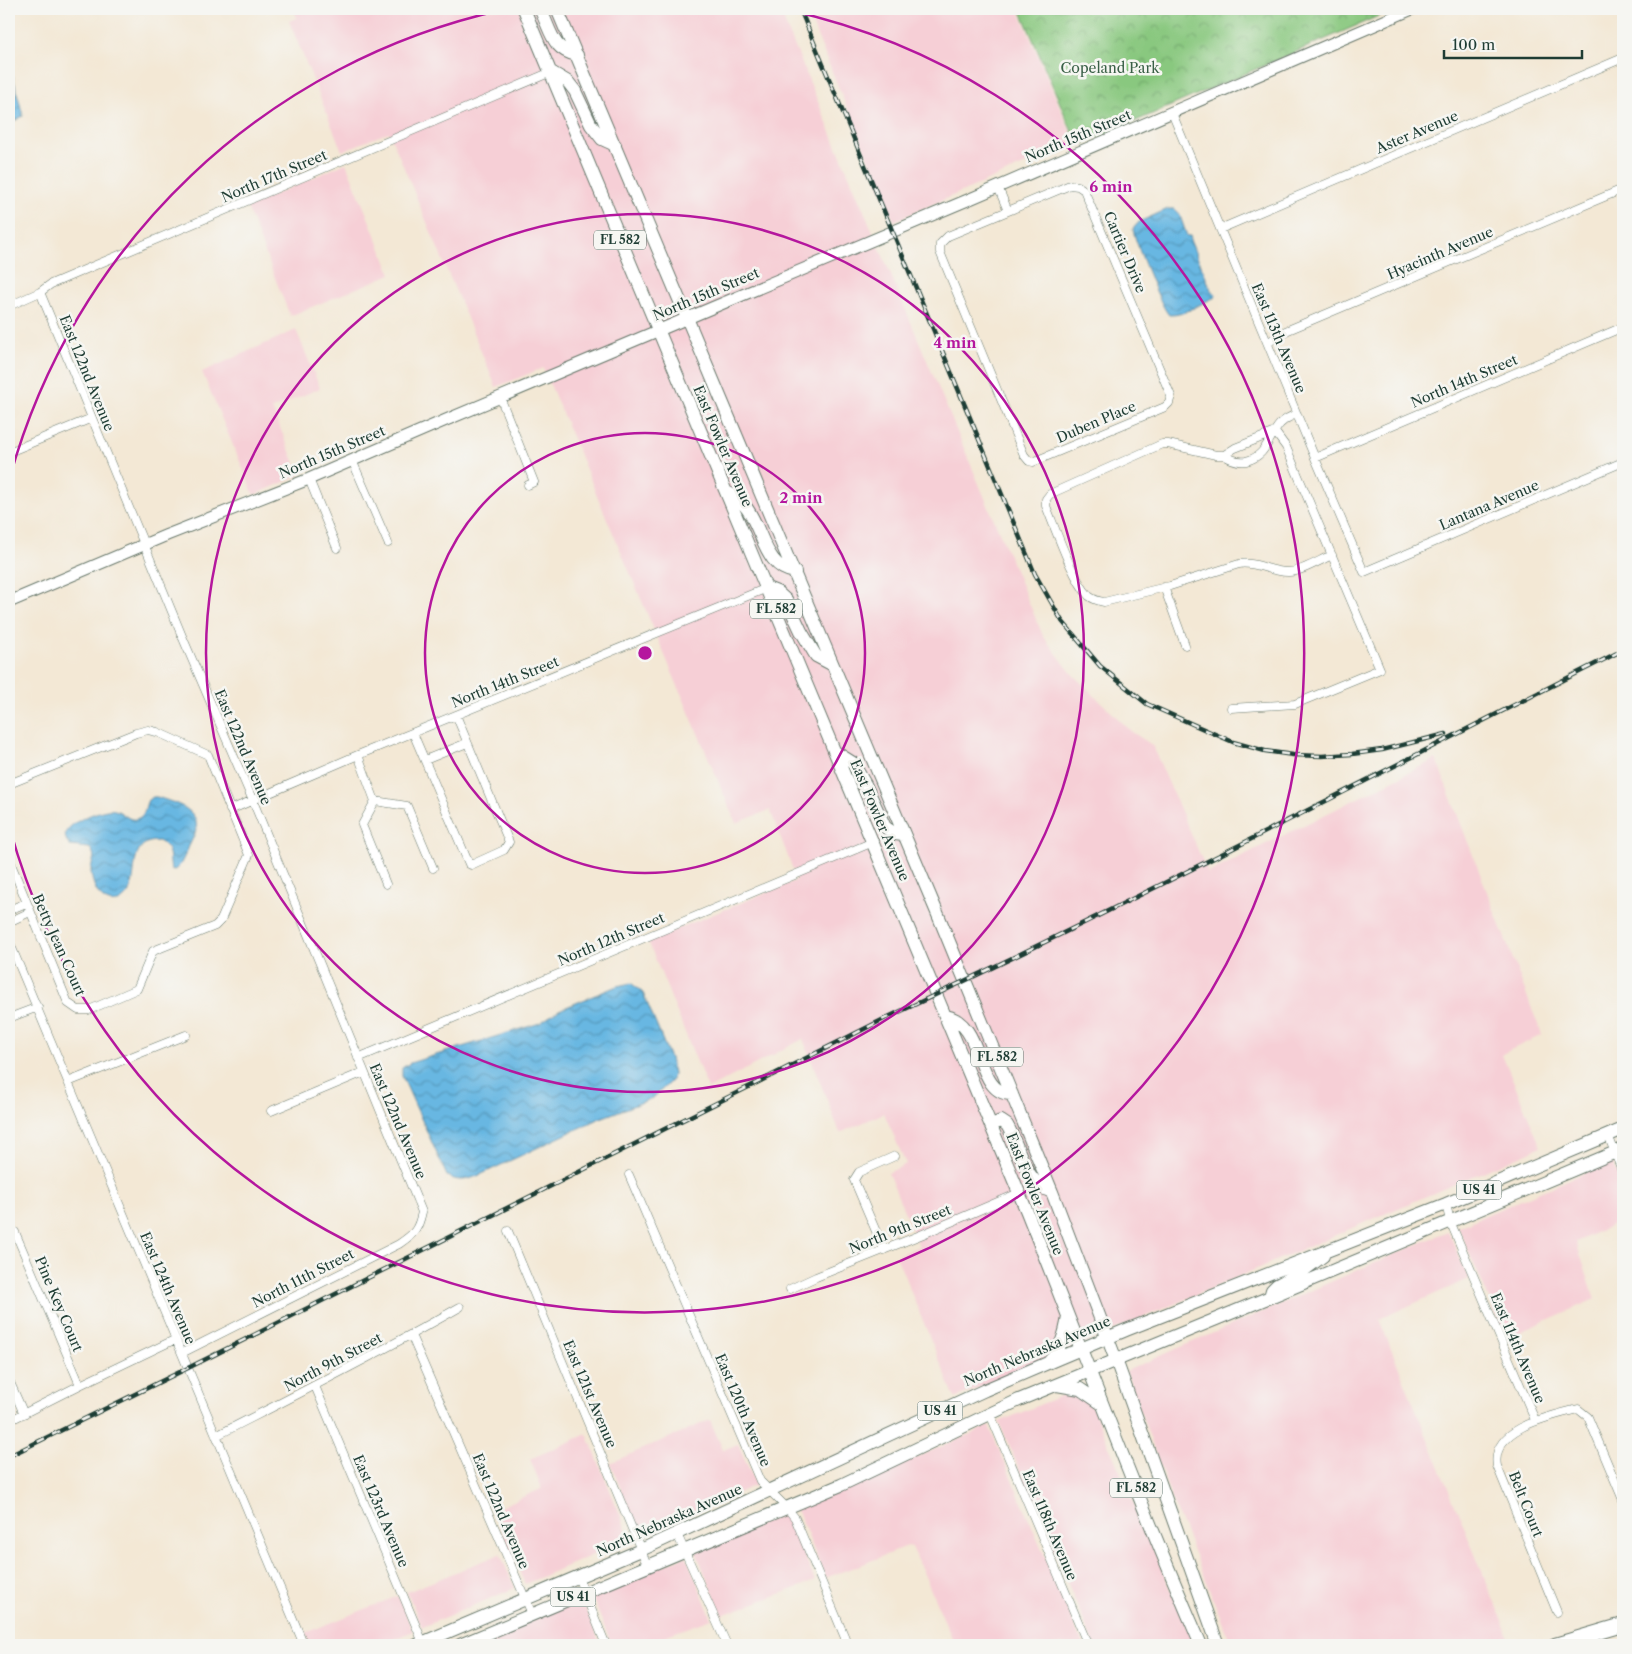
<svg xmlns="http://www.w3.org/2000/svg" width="1632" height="1654" font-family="'Libre Caslon Text',serif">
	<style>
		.built { fill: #f6cfd6 }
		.park { fill: url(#park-crowns); stroke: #54825a }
		.water { fill: url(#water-waves); stroke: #447a8b }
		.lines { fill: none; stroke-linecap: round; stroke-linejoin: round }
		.street-casing { stroke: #69796c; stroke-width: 9 }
		.secondary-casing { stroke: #69796c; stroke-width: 13 }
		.primary-casing { stroke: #69796c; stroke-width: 14 }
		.highway-casing { stroke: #69796c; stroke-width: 16 }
		.street { stroke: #fff; stroke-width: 8 }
		.secondary { stroke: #fff; stroke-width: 11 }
		.primary { stroke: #fff; stroke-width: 12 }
		.highway { stroke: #fff; stroke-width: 14 }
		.rail-casing { stroke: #1f3d34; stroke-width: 4.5 }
		.rail { stroke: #f6f6f2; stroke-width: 2.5; stroke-dasharray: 8; stroke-linecap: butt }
		.ring { fill: none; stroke: #b5179e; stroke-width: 2.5 }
		.labels { text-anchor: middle; stroke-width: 5; stroke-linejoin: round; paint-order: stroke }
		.shield { fill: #f6f6f2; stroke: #60746d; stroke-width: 1 }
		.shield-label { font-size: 12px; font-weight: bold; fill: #1f3d34 }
		.park-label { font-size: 14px; fill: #3a6047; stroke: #f6f6f2 }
		.street-label { font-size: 14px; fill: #1f3d34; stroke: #f6f6f2 }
		.centre { fill: #b5179e; stroke: #f6f6f2; stroke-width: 2.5 }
		.ring-label { font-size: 15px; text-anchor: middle; font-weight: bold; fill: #b5179e; stroke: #f6f6f2; stroke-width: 5; stroke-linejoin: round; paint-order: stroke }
	</style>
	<defs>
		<pattern id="park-crowns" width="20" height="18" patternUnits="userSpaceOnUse" patternTransform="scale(1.25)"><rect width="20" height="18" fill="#89c87f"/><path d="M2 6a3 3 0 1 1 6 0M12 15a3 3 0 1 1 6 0" fill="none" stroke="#6fa469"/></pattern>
		<pattern id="water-waves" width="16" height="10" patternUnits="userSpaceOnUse" patternTransform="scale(1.25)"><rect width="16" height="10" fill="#68b7e2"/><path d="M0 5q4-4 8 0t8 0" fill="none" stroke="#5596b8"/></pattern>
	</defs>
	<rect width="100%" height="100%" fill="#f6f6f2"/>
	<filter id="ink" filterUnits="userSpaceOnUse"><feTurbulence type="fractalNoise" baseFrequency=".02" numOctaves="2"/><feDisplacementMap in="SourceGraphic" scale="10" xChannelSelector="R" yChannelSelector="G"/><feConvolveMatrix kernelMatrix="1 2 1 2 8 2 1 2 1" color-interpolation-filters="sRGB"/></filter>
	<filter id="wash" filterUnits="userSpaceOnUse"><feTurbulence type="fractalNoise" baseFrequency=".0096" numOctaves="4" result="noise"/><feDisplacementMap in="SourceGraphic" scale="20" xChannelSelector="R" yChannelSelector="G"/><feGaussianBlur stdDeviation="1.12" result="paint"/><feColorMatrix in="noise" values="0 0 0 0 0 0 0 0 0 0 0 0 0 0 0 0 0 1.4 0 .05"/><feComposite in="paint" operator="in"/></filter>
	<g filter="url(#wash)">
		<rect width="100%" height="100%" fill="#f3e8d5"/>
		<path class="built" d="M294 9H779L1043 636 1073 675 1132 732 1152 745 1208 873 1436 759 1542 1035 1502 1054 1541 1147 955 1398 896 1256 919 1246 888 1173 906 1164 884 1113 840 1133 803 1039 708 1089 648 941 797 880 770 810 736 823 543 368 496 387 389 132 342 151 289 21 297 18Z
			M806 9H1018L1075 143 894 221Z
			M346 163 391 274 290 316 247 207Z
			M296 330 320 388 272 409 300 475 254 495 202 372Z
			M1612 1161 1623 1187V1220L1576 1242 1595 1299 1506 1338 1458 1227Z
			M1448 1231 1469 1279 1379 1319 1512 1645H1232L1174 1505 1126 1371Z
			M1070 1392 1078 1394 1090 1402 1195 1645H1094L999 1422Z
			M710 1420 723 1450 738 1444 756 1485 640 1535 610 1463Z
			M989 1426 1083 1645H955L912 1547 907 1546 881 1557 825 1578 800 1516 795 1510Z
			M587 1434 630 1539 525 1584 493 1510 541 1489V1486L530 1459Z
			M785 1514 790 1521 815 1581 722 1615 696 1552Z
			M500 1554 515 1588 422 1627 407 1592Z
			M686 1556 712 1619 639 1645H612L591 1595Z
			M398 1596 413 1631 380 1645H310L305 1633Z
			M581 1599 601 1645H472Z"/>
		<path class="park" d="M1020 9H1395L1078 146Z"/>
		<path class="water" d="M9 61 23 116 9 124Z
			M1168 209H1175L1179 213 1187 236H1190L1191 238 1190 240 1212 292 1216 295 1215 298H1213C1199 304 1184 316 1169 315 1161 307 1135 242 1133 229L1139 222Z
			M153 797H157C174 803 203 809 195 833 193 839 189 845 187 851 183 858 181 867 174 870L171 869C168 856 173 850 159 841 122 840 144 883 123 899 119 903 114 903 109 902 97 899 91 880 91 870 92 860 97 857 90 848L70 846C67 842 64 837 66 832 71 821 105 807 115 810 123 812 128 821 136 819 146 816 144 808 148 800Z
			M631 983 643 993 670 1058 673 1073 672 1080 653 1098 598 1119 482 1174C468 1180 460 1183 447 1176L402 1076V1068L410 1063 540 1023 559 1010 617 986Z"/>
	</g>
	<g filter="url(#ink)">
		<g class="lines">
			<defs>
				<path id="street" d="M1172 113 1315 458 1364 572 1623 462
					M998 187 1008 211 948 236 940 244V252L1024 455 1029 461 1033 462 1165 407 1169 403 1171 396 1084 190 1078 186 1070 185 1008 211
					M1220 229 1623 58
					M40 292 182 636 253 801 422 1212C418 1230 415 1233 399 1244L182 1353
					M9 306 40 292 51 284 551 72
					M1268 343 1281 333 1623 189
					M500 397 534 482 528 485
					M1275 432 1235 448 1224 455H1216L1168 444H1162L1050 494 1046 499V506C1056 530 1072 578 1089 596 1094 600 1098 601 1104 602L1170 586 1239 564C1256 561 1272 573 1289 572 1301 572 1320 560 1332 555
					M9 452 92 418
					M1224 455C1231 460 1238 462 1246 461 1267 456 1268 437 1280 424 1285 419 1291 416 1297 414
					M1315 458 1623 327
					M352 460 388 543
					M309 479 337 548
					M1164 587 1185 645
					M1231 708 1295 704 1380 669 1286 447 1275 432
					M413 733 469 864 471 865 504 850 509 842 456 715
					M358 755 375 801 362 825 386 884
					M425 760 467 743
					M9 784 136 733 148 730 157 732 208 755 249 855 221 920 215 926 153 951 137 989 89 1010H78L68 1003 9 859
					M375 801 407 806 433 868
					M230 810 358 755 767 588
					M9 910 26 903
					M9 922 30 912
					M9 941 304 1645
					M9 1018 38 1007
					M358 1058 873 842
					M68 1082 186 1035
					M271 1111 364 1072
					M1608 1135 1623 1173
					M629 1175 760 1481 787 1508 795 1518 848 1645
					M1446 1204 1450 1221 1535 1420
					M508 1231 648 1567
					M15 1232 80 1385
					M884 1250 854 1180 859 1172 895 1156
					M790 1289 816 1277 923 1234 1019 1193
					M411 1335 532 1614
					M9 1380 24 1414
					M315 1386 424 1645
					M990 1414 1088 1645
					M9 1421 80 1385 176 1339
					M216 1436C298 1394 380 1353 460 1307
					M677 1534 727 1645
					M578 1577 606 1645
					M1557 1612 1497 1466C1490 1428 1551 1416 1578 1409L1588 1417 1623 1500"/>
				<path id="secondary" d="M9 602 167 535 309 479 446 420 970 199 1412 9"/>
				<path id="primary" d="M524 9 1027 1212C1085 1357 1139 1503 1201 1645
					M540 9C551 29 551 50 577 55
					M557 9 941 922 1052 1192 1116 1360 1218 1645
					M551 72 568 82 575 91 591 125 602 139 615 145
					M726 492C765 506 756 567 795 572
					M767 588 777 592 787 601 801 631 816 656 833 665
					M837 753 853 763 866 786 885 827 895 834 903 835
					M945 1016C986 1023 974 1095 1012 1094
					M991 1125 1001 1121 1007 1125C1020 1147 1024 1183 1052 1192
					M1270 1297 1272 1290 1277 1285 1303 1271 1323 1256
					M1049 1362C1061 1348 1065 1335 1068 1317
					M1057 1385 1080 1389 1102 1404
					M417 1645 641 1550 985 1390 1057 1359 1126 1330 1446 1204 1623 1129
					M460 1645 841 1485 1019 1400 1270 1297 1623 1149"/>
				<path id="highway" d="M1555 1645 1623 1625"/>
			</defs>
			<use href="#street" class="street-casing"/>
			<use href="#secondary" class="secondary-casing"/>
			<use href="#primary" class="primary-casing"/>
			<use href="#highway" class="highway-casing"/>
			<use href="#street" class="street"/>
			<use href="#secondary" class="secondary"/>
			<use href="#primary" class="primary"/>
			<use href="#highway" class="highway"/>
			<defs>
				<path id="rail" d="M800 9 1035 574 1062 621 1100 666 1147 704 1233 742 1265 751 1293 755 1322 756 1352 754 1382 750 1446 734
					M9 1456 188 1368 886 1018C1135 902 1378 773 1623 650"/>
			</defs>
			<use href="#rail" class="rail-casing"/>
			<use href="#rail" class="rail"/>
		</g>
	</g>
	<g class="ring">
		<circle cx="645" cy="653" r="220"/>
		<circle cx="645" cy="653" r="439"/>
		<path d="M10 477A659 659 0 0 1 502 10M788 10A659 659 0 1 1 10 829"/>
	</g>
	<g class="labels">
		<g class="shield">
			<rect x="594" y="230.5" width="52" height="19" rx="4"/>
			<rect x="750" y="599.5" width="52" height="19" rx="4"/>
			<rect x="971" y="1047.5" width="52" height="19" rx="4"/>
			<rect x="1456.5" y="1180.5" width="45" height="19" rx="4"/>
			<rect x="917.5" y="1401.5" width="45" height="19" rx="4"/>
			<rect x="1110" y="1478.5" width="52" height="19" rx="4"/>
			<rect x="550.5" y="1587.5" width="45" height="19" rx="4"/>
		</g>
		<g class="shield-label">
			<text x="620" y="244">FL 582</text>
			<text x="776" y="613">FL 582</text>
			<text x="997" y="1061">FL 582</text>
			<text x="1479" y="1194">US 41</text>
			<text x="940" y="1415">US 41</text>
			<text x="1136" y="1492">FL 582</text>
			<text x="573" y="1601">US 41</text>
		</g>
		<g class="park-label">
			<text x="1110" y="73">Copeland Park</text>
		</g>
		<g class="street-label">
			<text transform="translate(1417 132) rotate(-23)" y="5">Aster Avenue</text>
			<text transform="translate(1078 136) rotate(-23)" y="5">North 15th Street</text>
			<text transform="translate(274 176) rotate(-23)" y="5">North 17th Street</text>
			<text transform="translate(1125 252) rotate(67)" y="5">Cartier Drive</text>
			<text transform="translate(1440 253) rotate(-23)" y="5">Hyacinth Avenue</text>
			<text transform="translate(706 294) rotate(-23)" y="5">North 15th Street</text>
			<text transform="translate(1279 338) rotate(67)" y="5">East 113th Avenue</text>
			<text transform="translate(87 373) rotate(68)" y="5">East 122nd Avenue</text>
			<text transform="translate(1464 381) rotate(-23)" y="5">North 14th Street</text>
			<text transform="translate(1096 422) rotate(-23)" y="5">Duben Place</text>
			<text transform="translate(723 446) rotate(67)" y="5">East Fowler Avenue</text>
			<text transform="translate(332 452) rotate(-23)" y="5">North 15th Street</text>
			<text transform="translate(1489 505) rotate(-23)" y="5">Lantana Avenue</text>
			<text transform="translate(505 682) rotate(-22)" y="5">North 14th Street</text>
			<text transform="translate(243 747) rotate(67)" y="5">East 122nd Avenue</text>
			<text transform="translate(880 820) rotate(67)" y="5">East Fowler Avenue</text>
			<text transform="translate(611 939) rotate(-23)" y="5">North 12th Street</text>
			<text transform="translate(59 945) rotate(66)" y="5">Betty Jean Court</text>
			<text transform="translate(398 1121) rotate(67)" y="5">East 122nd Avenue</text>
			<text transform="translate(1035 1194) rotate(68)" y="5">East Fowler Avenue</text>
			<text transform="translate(900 1229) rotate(-22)" y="5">North 9th Street</text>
			<text transform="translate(303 1278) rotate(-27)" y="5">North 11th Street</text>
			<text transform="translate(168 1288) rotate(67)" y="5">East 124th Avenue</text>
			<text transform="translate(59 1304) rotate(67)" y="5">Pine Key Court</text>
			<text transform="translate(1518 1348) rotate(67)" y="5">East 114th Avenue</text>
			<text transform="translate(1037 1351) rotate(-23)" y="5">North Nebraska Avenue</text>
			<text transform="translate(333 1362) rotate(-28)" y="5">North 9th Street</text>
			<text transform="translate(590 1394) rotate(67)" y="5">East 121st Avenue</text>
			<text transform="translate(743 1410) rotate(67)" y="5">East 120th Avenue</text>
			<text transform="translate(1526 1504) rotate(68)" y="5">Belt Court</text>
			<text transform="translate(381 1511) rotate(67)" y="5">East 123rd Avenue</text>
			<text transform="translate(501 1511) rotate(67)" y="5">East 122nd Avenue</text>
			<text transform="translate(669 1520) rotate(-24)" y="5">North Nebraska Avenue</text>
			<text transform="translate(1050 1525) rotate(67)" y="5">East 118th Avenue</text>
		</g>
	</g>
	<circle cx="645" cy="653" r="8" class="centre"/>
	<g class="ring-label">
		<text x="1111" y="192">6 min</text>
		<text x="955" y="348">4 min</text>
		<text x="801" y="503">2 min</text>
	</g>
	<rect width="1632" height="1654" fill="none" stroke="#f6f6f2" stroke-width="30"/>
	<path d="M1444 50v8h138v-8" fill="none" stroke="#1f3d34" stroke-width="2.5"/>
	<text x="1452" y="50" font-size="15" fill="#1f3d34" stroke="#f6f6f2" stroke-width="4" paint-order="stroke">100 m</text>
</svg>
